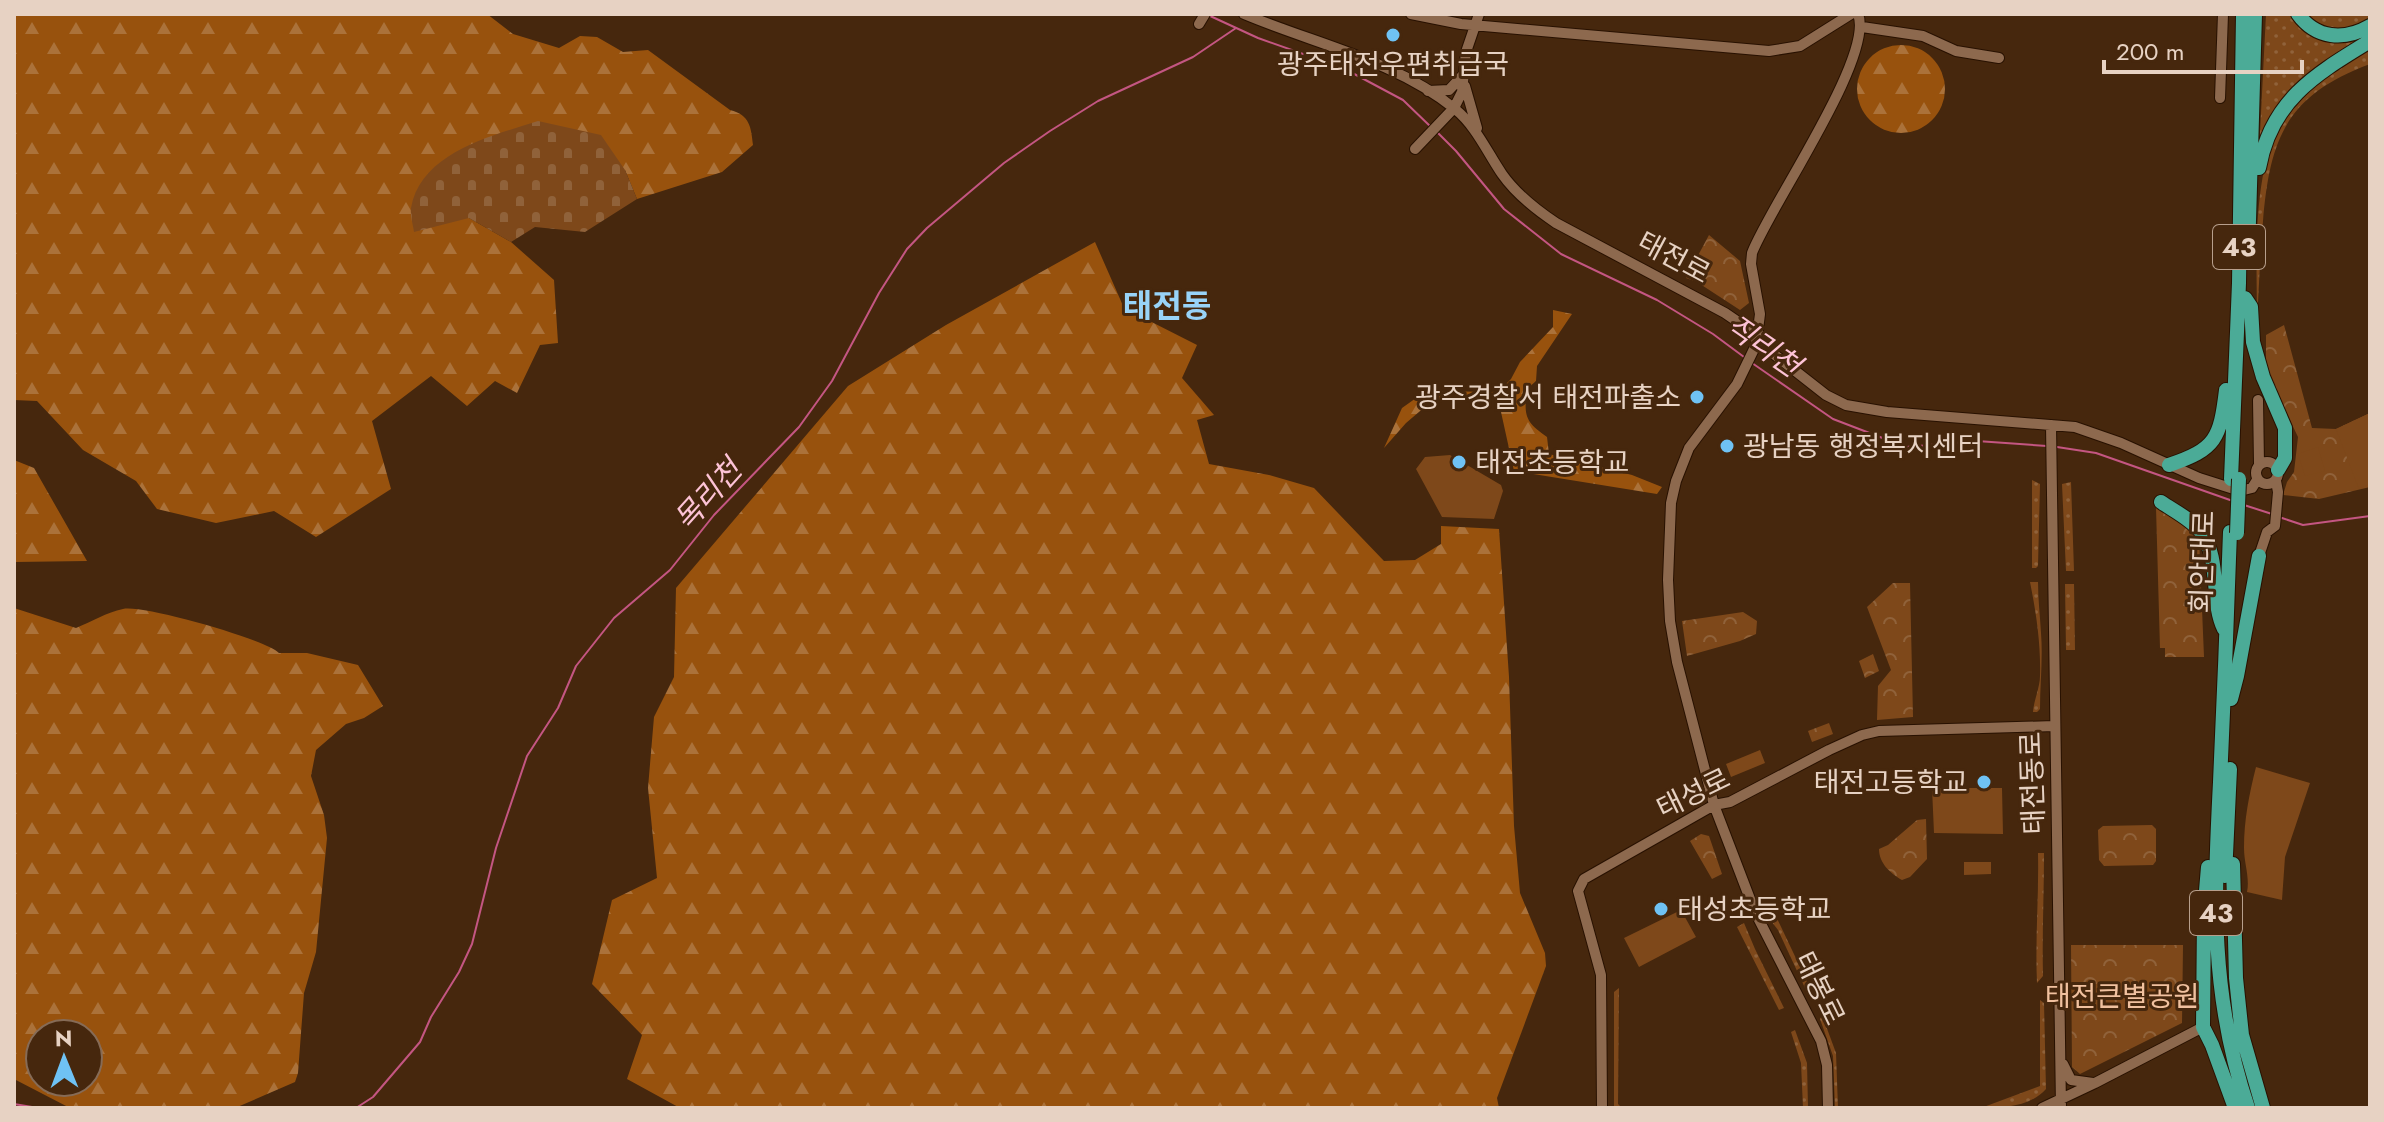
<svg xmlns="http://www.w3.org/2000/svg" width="2384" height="1122" font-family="Jost,'Noto Sans KR',sans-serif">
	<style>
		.grass { fill: url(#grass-dots) }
		.forest { fill: url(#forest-firs); fill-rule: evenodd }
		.cemetery { fill: url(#cemetery-stones) }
		.park { fill: url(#park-crowns) }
		.pitch { fill: #7e481a }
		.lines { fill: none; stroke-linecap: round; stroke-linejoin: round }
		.stream { stroke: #c45682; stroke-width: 2 }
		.secondary-casing { stroke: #281101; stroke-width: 12 }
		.highway-casing { stroke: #281101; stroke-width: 16 }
		.secondary { stroke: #8d694e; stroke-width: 10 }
		.highway { stroke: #4bab97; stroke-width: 14 }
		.highway-bridge-casing { stroke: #281101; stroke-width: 16; stroke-linecap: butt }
		.highway-bridge { stroke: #4bab97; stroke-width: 14 }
		.poi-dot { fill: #6fc2f4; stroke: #46270d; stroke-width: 3 }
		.labels { text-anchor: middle; stroke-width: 6; stroke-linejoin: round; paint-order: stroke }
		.shield { fill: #46270d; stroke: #b79f8c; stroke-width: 2 }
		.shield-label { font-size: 26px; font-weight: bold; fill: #e7d2c3 }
		.poi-label { font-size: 28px; fill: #e7d2c3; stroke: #46270d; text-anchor: start }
		.street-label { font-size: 28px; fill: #e7d2c3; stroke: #46270d }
		.park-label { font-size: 28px; fill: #f1c19f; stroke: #46270d }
		.water-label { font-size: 30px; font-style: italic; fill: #fdc3d6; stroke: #46270d }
		.quarter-label { font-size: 32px; font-weight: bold; fill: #98d3f8; stroke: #46270d }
	</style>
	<defs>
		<pattern id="grass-dots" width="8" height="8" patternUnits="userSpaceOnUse" patternTransform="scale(2)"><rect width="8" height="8" fill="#7e481a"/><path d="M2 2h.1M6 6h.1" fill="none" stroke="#90623a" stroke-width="1.8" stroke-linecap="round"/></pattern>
		<pattern id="forest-firs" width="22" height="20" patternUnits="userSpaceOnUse" patternTransform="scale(2)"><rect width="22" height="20" fill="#98520d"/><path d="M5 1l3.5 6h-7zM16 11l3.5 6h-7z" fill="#ab723a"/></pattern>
		<pattern id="cemetery-stones" width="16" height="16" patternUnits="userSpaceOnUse" patternTransform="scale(2)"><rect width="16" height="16" fill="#7e481a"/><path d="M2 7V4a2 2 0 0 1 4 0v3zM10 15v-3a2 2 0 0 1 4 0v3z" fill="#90623a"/></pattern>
		<pattern id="park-crowns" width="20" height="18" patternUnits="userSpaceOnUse" patternTransform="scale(2)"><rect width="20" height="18" fill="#7e481a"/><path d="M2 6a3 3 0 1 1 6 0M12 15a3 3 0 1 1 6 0" fill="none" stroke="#90623a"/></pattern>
	</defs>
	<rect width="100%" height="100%" fill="#46270d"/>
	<path class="grass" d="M2266 14H2294L2311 31H2370V37L2325 64 2259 153Z
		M2301 14H2369L2370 21C2341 37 2327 34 2301 14Z
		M2370 46V64C2287 95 2270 137 2263 221 2260 254 2259 288 2257 321 2257 252 2249 148 2299 95 2314 80 2351 59 2370 46Z
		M2032 480 2040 484 2038 566 2036 568H2032Z
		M2071 482 2074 571H2066L2062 484Z
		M2030 582H2038C2038 599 2040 616 2041 633 2043 659 2040 684 2040 709L2037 712H2033C2034 700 2040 687 2040 676 2041 644 2036 612 2030 582Z
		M2065 584H2074L2075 650H2066Z
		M2038 853H2044C2044 894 2042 935 2043 976L2037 983C2035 939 2039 897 2038 853Z
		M1773 910 1811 990 1805 988 1778 930 1765 913Z
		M1744 923 1755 949 1784 1008 1779 1010 1737 927Z
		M1619 988 1618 1104 1622 1108H1614V992Z
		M2040 1000 2044 1003 2046 1089C2030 1107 2003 1108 1981 1108L2040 1086Z
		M1822 1015 1836 1053 1838 1108H1835L1833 1056 1820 1019Z
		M1795 1030 1807 1063 1808 1108H1803L1801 1063 1791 1032Z"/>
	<path class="forest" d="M14 14H487L513 34 559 48 580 36 597 37 623 52 648 50 730 110C750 115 751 127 753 145L722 172 637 199 625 170 469 218 511 242 554 280 558 343 540 345 517 393 495 381 467 406 431 376 372 421 391 489 316 537 274 511 216 523 157 509 136 481 83 450 37 401 14 400Z
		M1857 89a44 44 0 1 1 88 0a44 44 0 1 1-88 0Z
		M1095 242 1124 308 1197 345 1182 378 1214 415 1197 420 1209 464 1269 475 1314 488 1384 561 1415 560 1441 544V526L1499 529 1509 677 1514 826 1520 893 1545 953 1546 966 1497 1098 1499 1108H680L627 1079 642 1035 592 984 612 900 657 878 648 788 654 717 674 677 676 588 848 386 946 325Z
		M1553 310 1572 314 1537 366 1536 381 1527 389C1524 415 1524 421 1547 437L1549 454 1632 475 1662 487 1657 494 1514 471 1501 412 1507 398 1488 394 1433 400 1406 423 1384 448 1402 408 1426 391 1498 392 1511 379 1520 362 1553 327Z
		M14 460 34 468 87 561 14 562Z
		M14 608 76 628C91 622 107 612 123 609 141 604 265 639 279 653H307L358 665 383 706 364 718 346 724 316 750 311 776 324 815 327 838 316 952 304 993 298 1073 295 1082 235 1108H70L14 1079ZM88 1034V1082H40V1034Z"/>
	<path class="cemetery" d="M538 121 601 135 625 170 637 199 585 232 535 227 511 242 469 218 414 232C413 225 410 215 411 208 421 152 492 136 538 121Z"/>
	<path class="park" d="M1709 235 1740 261 1749 303 1740 310 1697 282 1686 278Z
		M2284 325 2312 428 2336 429 2370 413V487L2319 499 2283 495 2287 482 2294 472 2298 437 2266 370V335Z
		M2156 507 2169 513 2199 537 2204 657H2165V648H2160Z
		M1893 583H1910L1913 717 1877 720 1878 686 1891 670 1867 607Z
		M1743 612 1757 621 1756 634 1740 641 1687 656 1682 621Z
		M1873 654 1879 671 1865 678 1859 661Z
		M1829 723 1833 734 1812 742 1808 731Z
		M1926 819 1927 859 1910 877 1902 880C1890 873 1879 863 1879 849L1888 845 1917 820Z
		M2152 825 2156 829V861L2153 865 2104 866 2099 860 2098 830 2103 826Z
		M1701 834 1709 836 1722 874 1712 879 1690 841Z
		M2071 945H2183L2182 1023 2080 1074 2072 1067Z"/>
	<path class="pitch" d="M2370 413V484L2359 489 2336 429Z
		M2318 447 2325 471 2305 476 2298 454Z
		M1450 455 1501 485 1503 491 1494 519 1442 517 1416 469 1425 457Z
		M1760 750 1765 763 1731 777 1726 764Z
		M2256 767 2310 783 2285 857 2282 900 2247 892C2250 878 2244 863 2244 848 2244 820 2249 795 2256 767Z
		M1932 788H2002L2003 834 1934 833Z
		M1964 862H1991V874L1964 875Z
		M1681 910 1696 937 1639 967 1624 938Z
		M2141 980 2158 1004 2145 1012 2129 988Z"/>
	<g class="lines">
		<path class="stream" d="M1208 15 1258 38 1343 68 1403 100 1432 128
			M1437 132 1456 151 1504 209 1561 254 1657 300 1713 334 1744 357
			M1752 363 1833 419 1906 447 1977 441 2047 446
			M2057 447 2096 453 2230 500
			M2244 505 2272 514
			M2282 518 2303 525 2370 516
			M14 1104 38 1108
			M356 1108 373 1097 420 1042 431 1017 459 972 472 944 496 848 527 756 558 708 576 666 614 618 670 570 714 515 799 427 832 381 879 293 907 249 927 228 1004 163 1050 131 1098 101 1193 57 1236 28"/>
		<defs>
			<path id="secondary" d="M1244 14C1315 44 1395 60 1455 109 1476 126 1487 152 1502 174 1516 194 1535 209 1556 223L1725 313 1744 326 1757 341 1826 395 1846 405 1887 412 2075 427 2121 443 2199 478 2240 491 2252 488 2257 480
				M1411 14 1461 24 1769 51 1800 46 1851 14
				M1199 24 1205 14
				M1862 27 1923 36 1956 51 1999 58
				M1465 86 1477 128
				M1428 91 1449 90 1463 75
				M2220 98 2223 14
				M1415 149 1454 108 1462 92 1466 52 1479 14
				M2258 400 2259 464
				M2051 425 2061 1108
				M2256 473a11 11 0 1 1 22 0a11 11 0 1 1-22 0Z
				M2259 556 2267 532 2275 526 2278 492 2276 481
				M2063 1064 2071 1080 2093 1083
				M1602 1108 1601 975 1578 891 1584 879 1714 805 1730 802 1829 750 1862 735 1879 731 2054 726
				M1828 1108 1827 1065 1821 1041 1755 912 1714 805 1677 662 1670 621 1668 580 1671 503 1676 481 1689 448 1737 384 1756 345 1760 314 1751 264 1752 253C1770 206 1875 56 1858 14
				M2042 1108 2095 1083 2203 1027"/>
			<path id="highway" d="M2298 14C2316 39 2344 41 2370 26
				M2259 168C2271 100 2316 74 2370 41
				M2248 255 2255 14
				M2245 298 2251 307 2253 342 2263 377 2285 428V458L2278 470
				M2169 465C2216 449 2220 439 2226 390
				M2231 479 2239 283 2243 14
				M2161 502C2174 511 2191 519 2201 532 2221 559 2210 600 2224 629
				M2230 532C2227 615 2224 699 2220 782 2214 899 2210 995 2248 1108
				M2231 699 2237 676 2259 556
				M2233 864 2236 978 2242 1035 2263 1108
				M2208 867 2204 914 2203 1027 2212 1045 2235 1108
				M2225 876 2230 769"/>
		</defs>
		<use href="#secondary" class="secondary-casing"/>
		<use href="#highway" class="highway-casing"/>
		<use href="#secondary" class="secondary"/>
		<use href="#highway" class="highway"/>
		<defs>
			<path id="highway-bridge" d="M2237 533 2239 479"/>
		</defs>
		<use href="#highway-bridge" class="highway-bridge-casing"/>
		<use href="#highway-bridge" class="highway-bridge"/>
	</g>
	<g class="poi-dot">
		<circle cx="1393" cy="35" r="8"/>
		<circle cx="1697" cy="397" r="8"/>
		<circle cx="1727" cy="446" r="8"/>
		<circle cx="1459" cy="462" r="8"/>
		<circle cx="1984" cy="782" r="8"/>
		<circle cx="1661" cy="909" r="8"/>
	</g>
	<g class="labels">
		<g class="shield">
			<rect x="2213" y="225" width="52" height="44" rx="6"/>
			<rect x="2190" y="891" width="52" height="44" rx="6"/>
		</g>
		<g class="shield-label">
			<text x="2239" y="256">43</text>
			<text x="2216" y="922">43</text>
		</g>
		<g class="poi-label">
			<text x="1393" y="74" text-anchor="middle">광주태전우편취급국</text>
			<text x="1681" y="407" text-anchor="end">광주경찰서 태전파출소</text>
			<text x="1743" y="456">광남동 행정복지센터</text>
			<text x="1475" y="472">태전초등학교</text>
			<text x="1968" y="792" text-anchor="end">태전고등학교</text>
			<text x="1677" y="919">태성초등학교</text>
		</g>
		<g class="street-label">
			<text transform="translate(1674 257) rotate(28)" y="10">태전로</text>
			<text transform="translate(2202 562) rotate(-88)" y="10">회안대로</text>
			<text transform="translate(2032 783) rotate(-92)" y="10">태전동로</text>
			<text transform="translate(1693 793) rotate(-26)" y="10">태성로</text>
			<text transform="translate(1820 988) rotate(64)" y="10">태봉로</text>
		</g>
		<g class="park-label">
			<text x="2122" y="1006">태전큰별공원</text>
		</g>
		<g class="water-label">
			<text transform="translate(1763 346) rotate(35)" y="10">직리천</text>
			<text transform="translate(708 495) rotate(-48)" y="10">목리천</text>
		</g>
		<g class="quarter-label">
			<text x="1167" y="317">태전동</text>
		</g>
	</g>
	<rect width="2384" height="1122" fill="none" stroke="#e7d2c3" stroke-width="32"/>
	<g transform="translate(64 1058) rotate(359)"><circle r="38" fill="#46270d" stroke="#866b56" stroke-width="2"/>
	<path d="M0-6L14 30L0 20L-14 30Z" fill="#6fc2f4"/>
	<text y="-12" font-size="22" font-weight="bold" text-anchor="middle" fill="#e7d2c3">N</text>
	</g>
	<path d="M2104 60v12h198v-12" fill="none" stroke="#e7d2c3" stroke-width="4"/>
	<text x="2116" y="60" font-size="24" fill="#e7d2c3" stroke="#46270d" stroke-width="6" paint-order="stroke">200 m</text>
</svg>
